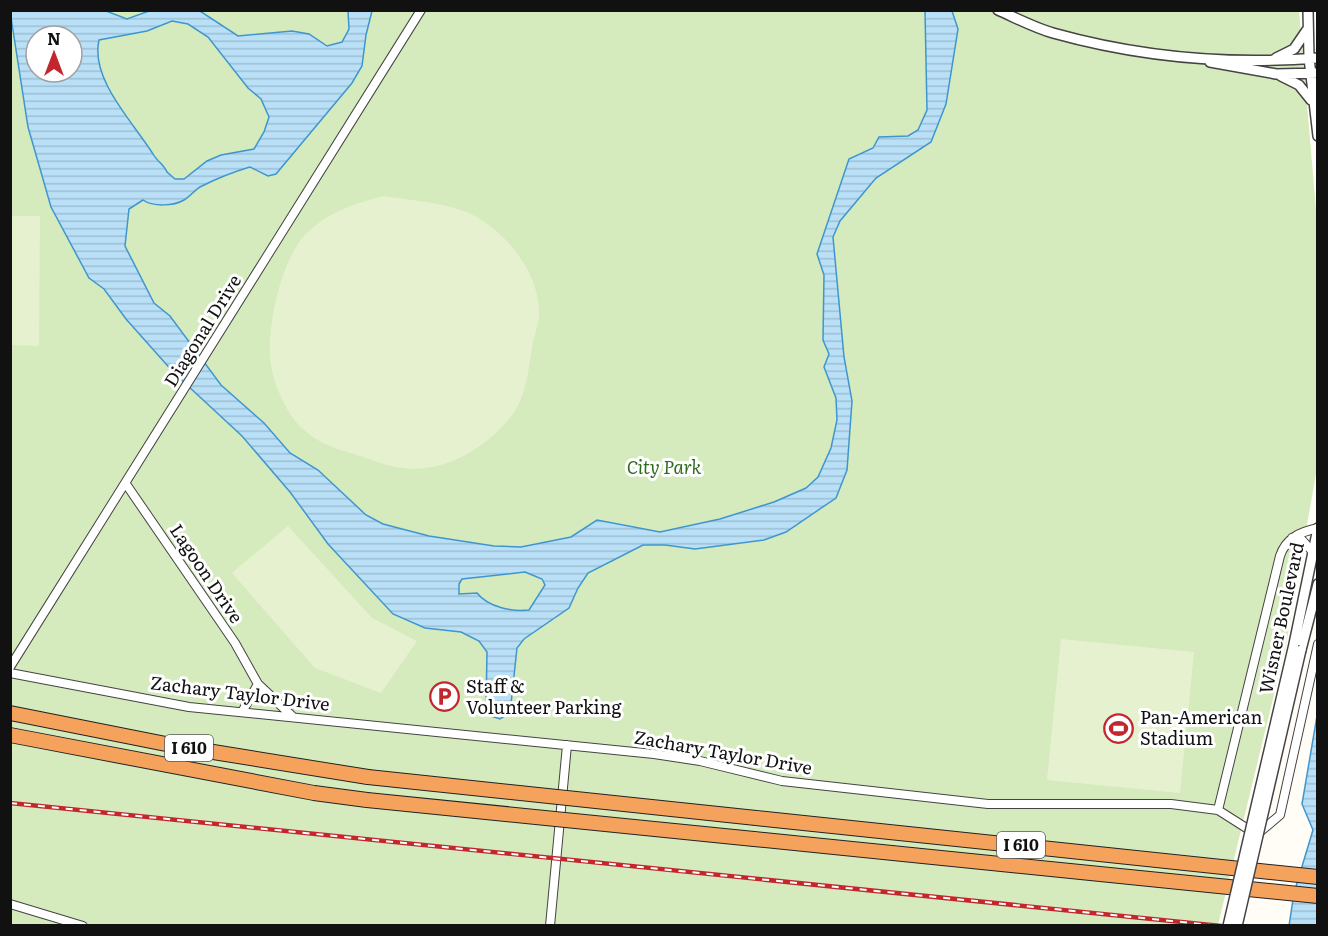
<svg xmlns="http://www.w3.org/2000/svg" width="1328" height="936" font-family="Literata,serif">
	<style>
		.park { fill: #d5ebbd; fill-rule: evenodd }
		.pitch { fill: #e6f2cf }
		.water { fill: url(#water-rules); stroke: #3f96cf; stroke-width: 1.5; fill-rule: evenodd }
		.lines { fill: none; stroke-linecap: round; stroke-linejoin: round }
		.minor-casing { stroke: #444; stroke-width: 10 }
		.tertiary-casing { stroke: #444; stroke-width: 12 }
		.motorway-casing { stroke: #222; stroke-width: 16 }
		.minor { stroke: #fff; stroke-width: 8 }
		.tertiary { stroke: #fff; stroke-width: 9 }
		.motorway { stroke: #f5a25d; stroke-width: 14 }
		.rail-casing { stroke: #c4262e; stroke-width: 4.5 }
		.rail { stroke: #fff; stroke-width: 2; stroke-dasharray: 7; stroke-linecap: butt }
		.tertiary-bridge-casing { stroke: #444; stroke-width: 12; stroke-linecap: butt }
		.motorway-bridge-casing { stroke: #222; stroke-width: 16; stroke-linecap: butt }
		.tertiary-bridge { stroke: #fff; stroke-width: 9 }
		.motorway-bridge { stroke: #f5a25d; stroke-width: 14 }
		.labels { text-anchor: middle; stroke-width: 6; stroke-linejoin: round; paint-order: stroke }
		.shield { fill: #fff; stroke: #585858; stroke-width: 1.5 }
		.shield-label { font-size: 16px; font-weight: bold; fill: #111 }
		.street-label { font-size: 18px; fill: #111; stroke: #fff }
		.park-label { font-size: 18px; font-style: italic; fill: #2f6b1f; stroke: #fff }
		.poi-label { font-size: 18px; fill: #111; stroke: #fff; text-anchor: start }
	</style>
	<defs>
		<pattern id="water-rules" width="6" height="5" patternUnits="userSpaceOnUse" patternTransform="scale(1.5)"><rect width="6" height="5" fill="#b9e0f7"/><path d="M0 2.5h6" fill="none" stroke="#9ebfd3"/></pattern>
	</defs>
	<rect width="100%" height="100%" fill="#fffdf5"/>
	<path class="park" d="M11 11H1299L1318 233 1317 468 1286 645 1218 925H11ZM36 36H72V72H36Z"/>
	<path class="pitch" d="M383 196C409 200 439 202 464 211 502 226 541 272 539 316 538 326 534 337 532 347 528 372 526 399 509 419 483 450 444 473 402 468 386 466 369 459 354 454 329 447 306 438 291 415 280 398 271 376 270 356 268 321 283 252 310 230 334 210 354 204 383 196Z
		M11 216H40L39 346 11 345Z
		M288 526 372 618 417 641 381 693 315 668 232 573Z
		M1061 639 1194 652 1180 793 1047 780Z"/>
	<path class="water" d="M10 11H106L127 19 149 11H200L238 36 292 31 309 34 327 46 342 42 349 29 348 11H372L366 35 362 66 352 83 276 174 268 176 250 167C233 172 218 178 202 186 195 189 191 196 184 200 174 206 153 207 143 200L129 209 125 246 154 303 170 316 221 385 264 423 290 453 318 470 366 515 383 524 429 536 494 546 521 547 571 537 597 520 660 532 720 519 774 502 806 488 818 477 831 448 837 420 836 398 824 367 829 354 823 340 824 275 817 254 849 159 873 148 879 137 908 136 918 130 927 110 925 11H952L958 29 946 104 931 142 876 178 840 221 833 237 844 357 852 401 847 470 836 498 786 532 764 540 695 549 665 545H643L588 573 578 588 569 608 524 639 517 648 510 713 500 719 491 716 486 708 487 652 479 641 461 632 425 628 393 614 328 544 290 492 242 436 174 373 126 319 104 289 89 278 51 207 28 127ZM172 21 188 24 208 37 248 88 261 99 269 117 264 132 254 149 221 155 207 161 184 179H175L167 172C164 165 157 161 153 154 133 122 90 79 99 40L147 31ZM36 36H72V72H36ZM525 572 542 579 545 585 529 610C512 612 488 607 477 593L459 594V584L462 579Z
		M1317 716V925L1289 926 1294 893 1313 830 1302 804Z"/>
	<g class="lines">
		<defs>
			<path id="minor" d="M126 484 235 643 258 684 292 716
				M1292 538 1302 540 1312 551
				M10 667 421 10
				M10 673 189 707 654 754 700 761 782 781 988 804H1171L1218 810 1251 831H1261L1280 815 1318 644
				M242 712 258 684
				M1218 810 1280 556C1286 538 1300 532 1318 528
				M10 904 83 926
				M550 926 567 745"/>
			<path id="tertiary" d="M998 10C1016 18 1035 28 1053 33 1139 57 1229 65 1318 58
				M1308 10 1309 58 1318 136
				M1276 58 1294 49 1307 30
				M1210 62 1276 74 1318 73
				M1281 76 1299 85 1311 100
				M1294 644 1318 528
				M1301 650 1318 584"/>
			<path id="motorway" d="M10 713 176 746 368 777
				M10 735 314 793 367 800
				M756 818 1318 877
				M754 839 1318 896"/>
		</defs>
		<use href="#minor" class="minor-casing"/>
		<use href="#tertiary" class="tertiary-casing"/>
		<use href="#motorway" class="motorway-casing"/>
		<use href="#minor" class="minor"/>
		<use href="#tertiary" class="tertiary"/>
		<use href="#motorway" class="motorway"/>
		<defs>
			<path id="rail" d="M10 803 1221 926"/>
		</defs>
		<use href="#rail" class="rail-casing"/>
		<use href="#rail" class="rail"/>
		<defs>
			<path id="tertiary-bridge" d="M1228 926 1294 644
				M1237 926 1301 650"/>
			<path id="motorway-bridge" d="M368 777 756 818
				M367 800 754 839"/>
		</defs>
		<use href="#tertiary-bridge" class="tertiary-bridge-casing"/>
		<use href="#motorway-bridge" class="motorway-bridge-casing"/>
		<use href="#tertiary-bridge" class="tertiary-bridge"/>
		<use href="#motorway-bridge" class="motorway-bridge"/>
	</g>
	<defs>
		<symbol id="parking-ring" viewBox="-11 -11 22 22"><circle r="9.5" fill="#fff" stroke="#c4262e" stroke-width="1.5"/><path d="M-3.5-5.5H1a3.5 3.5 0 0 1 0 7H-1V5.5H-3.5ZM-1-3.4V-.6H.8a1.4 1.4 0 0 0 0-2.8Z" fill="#c4262e"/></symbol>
		<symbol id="stadium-ring" viewBox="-11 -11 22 22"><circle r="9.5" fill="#fff" stroke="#c4262e" stroke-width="1.5"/><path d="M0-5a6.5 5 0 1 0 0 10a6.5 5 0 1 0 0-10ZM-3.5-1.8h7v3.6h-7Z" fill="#c4262e"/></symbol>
	</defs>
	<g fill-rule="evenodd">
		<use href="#parking-ring" x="428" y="680" width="33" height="33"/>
		<use href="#stadium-ring" x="1102" y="712" width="33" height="33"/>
	</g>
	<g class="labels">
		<g class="shield">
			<rect x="165" y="735" width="48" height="26" rx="4.5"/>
			<rect x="997" y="832" width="48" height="26" rx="4.5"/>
		</g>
		<g class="shield-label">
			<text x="189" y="754">I 610</text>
			<text x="1021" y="851">I 610</text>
		</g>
		<g class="street-label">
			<text transform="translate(203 331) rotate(-58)" y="6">Diagonal Drive</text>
			<text transform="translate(206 574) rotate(56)" y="6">Lagoon Drive</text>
			<text transform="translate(1282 618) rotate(-78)" y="6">Wisner Boulevard</text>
			<text transform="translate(240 694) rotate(7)" y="6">Zachary Taylor Drive</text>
			<text transform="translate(723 753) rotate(10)" y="6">Zachary Taylor Drive</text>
		</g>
		<g class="park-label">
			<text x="664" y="474">City Park</text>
		</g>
		<g class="poi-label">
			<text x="466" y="693">Staff &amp;<tspan x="466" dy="21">Volunteer Parking</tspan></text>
			<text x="1140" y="724">Pan-American<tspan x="1140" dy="21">Stadium</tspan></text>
		</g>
	</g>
	<rect width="1328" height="936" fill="none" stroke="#111111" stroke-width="24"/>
	<g transform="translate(54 54)"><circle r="28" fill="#ffffff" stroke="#a0a0a0" stroke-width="1.5"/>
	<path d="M0-4.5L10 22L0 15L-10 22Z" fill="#c4262e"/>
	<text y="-9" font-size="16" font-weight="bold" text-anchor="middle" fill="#111111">N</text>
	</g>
</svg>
